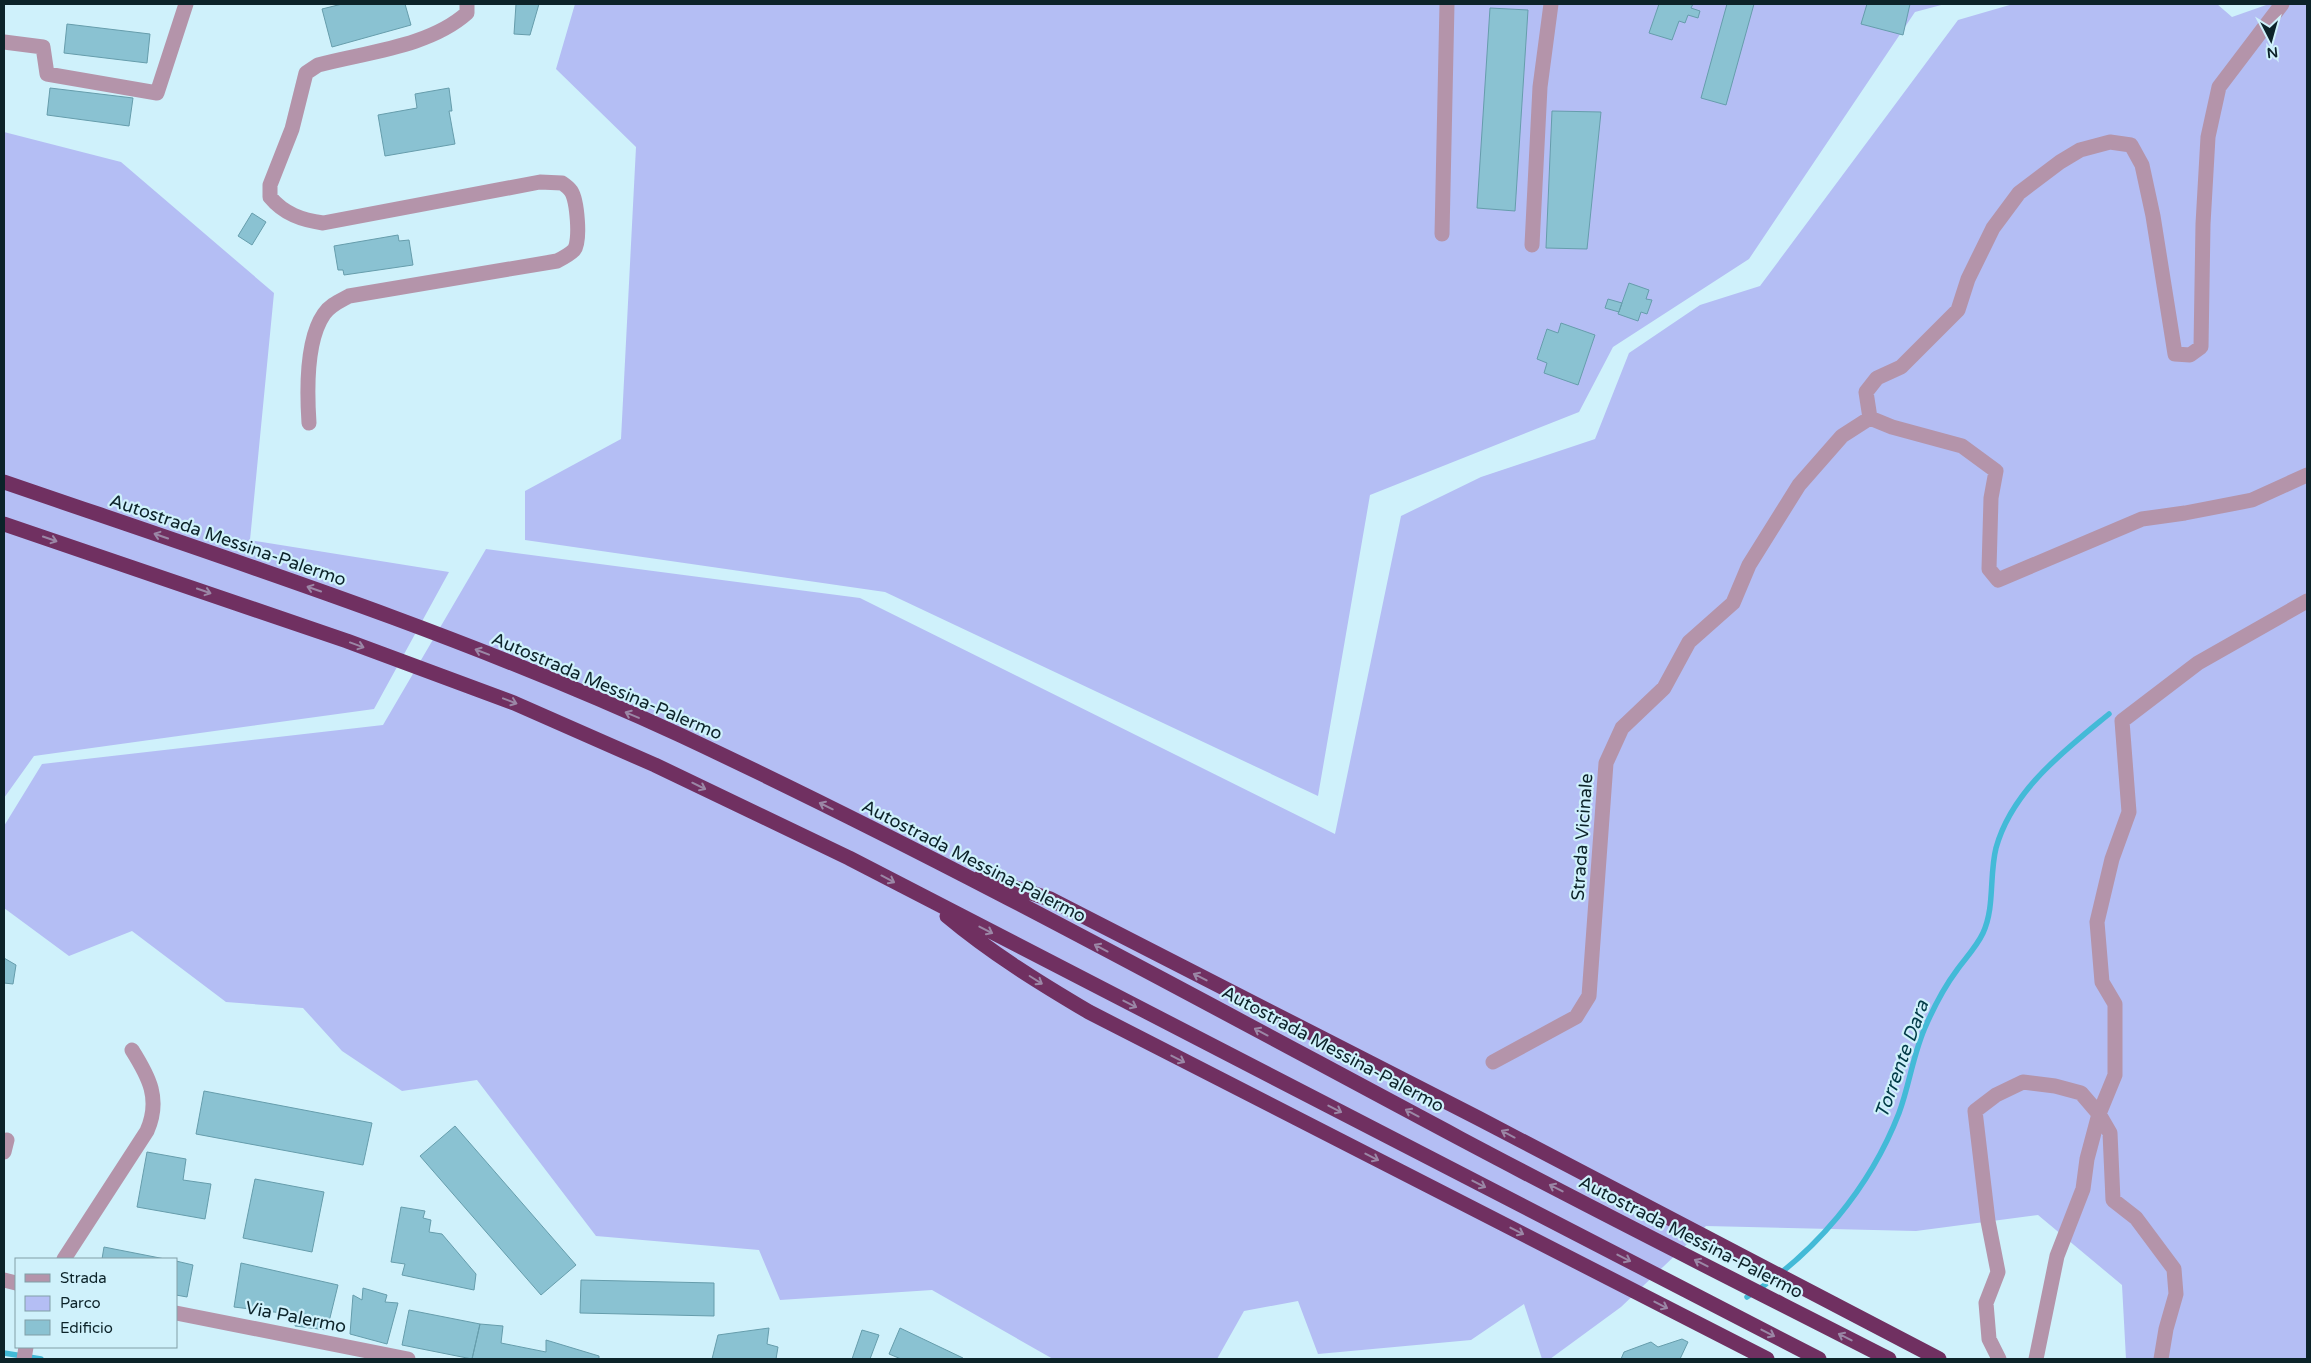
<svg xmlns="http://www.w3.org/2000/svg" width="2311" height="1363" font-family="'Varela Round',sans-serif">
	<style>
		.green { fill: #b4bef4 }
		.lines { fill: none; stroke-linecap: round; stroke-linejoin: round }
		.stream { stroke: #43bad7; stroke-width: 5.5 }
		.building { fill: #8ac2d2; stroke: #669dac }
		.minor { stroke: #b494aa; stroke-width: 15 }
		.highway { stroke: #703061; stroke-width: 15 }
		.oneway { stroke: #9b87a6 }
		.labels { text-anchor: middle; stroke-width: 4.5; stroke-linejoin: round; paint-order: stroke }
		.street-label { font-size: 18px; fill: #0c2329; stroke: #cff1fb }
		.water-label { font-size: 19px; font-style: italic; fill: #023b47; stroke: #cff1fb }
	</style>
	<rect width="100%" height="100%" fill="#cff1fb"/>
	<path class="green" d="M575 4H1945L1915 12 1749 259 1613 347 1579 412 1370 495 1318 796 885 592 525 540V491L621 439 636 147 556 69Z
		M2013 4H2217L2232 17 2269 4H2307V1359H2126L2122 1285 2038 1215 1916 1231 1706 1226 1621 1307 1550 1359H1542L1524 1304 1471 1340 1318 1354 1298 1301 1244 1311 1217 1359H1053L932 1290 780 1300 759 1250 596 1236 477 1080 402 1091 342 1051 303 1008 226 1002 132 931 69 956 4 908V826L42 764 383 725 486 549 860 598 1335 834 1401 516 1481 477 1595 439 1629 353 1700 305 1760 286 1958 20Z
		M4 132 121 162 274 293 250 540 449 572 374 709 34 756 4 798Z"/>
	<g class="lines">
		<path class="stream" d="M1747 1297C1815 1254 1870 1188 1899 1113 1910 1084 1913 1052 1927 1023 1935 1005 1945 986 1957 970 1965 959 1977 946 1983 933 1995 907 1989 876 1996 848 2012 790 2064 751 2109 714
			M4 1353 41 1359"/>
	</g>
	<path class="building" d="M342 4H405L411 25 332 47 322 9Z
		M516 4H539L530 35 514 34Z
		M1659 4H1693L1691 8 1700 11 1698 18 1688 15 1685 23 1679 21 1672 40 1649 33Z
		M1727 4H1754L1726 105 1701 98Z
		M1867 4H1910L1903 35 1861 24Z
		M1490 8 1528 10 1515 211 1477 208Z
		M67 24 150 34 147 63 64 53Z
		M50 88 133 98 129 126 47 115Z
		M449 88 452 111H449L455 144 385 156 378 115 417 108 415 94Z
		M1552 111 1601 112 1587 249 1546 248Z
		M252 213 266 222 252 245 238 236Z
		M398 235 399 241 409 240 413 265 344 275 343 270H338L334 246Z
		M1629 283 1649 290 1646 299 1652 300 1647 314 1641 312 1638 321 1618 314Z
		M1608 299 1622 303 1619 312 1605 308Z
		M1561 323 1595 335 1578 385 1544 373 1547 363 1537 359 1547 329 1558 333Z
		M4 958 16 965 13 984 4 983Z
		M204 1091 372 1123 363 1165 196 1134Z
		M455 1126 576 1265 541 1295 420 1156Z
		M147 1152 186 1159 183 1180 211 1184 205 1219 137 1207Z
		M255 1179 324 1192 312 1252 243 1238Z
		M401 1207 425 1211 423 1218 431 1220 429 1232 442 1234 476 1274 474 1290 402 1275 405 1264 391 1262Z
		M104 1247 165 1259H102Z
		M176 1261 193 1265 187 1297 176 1295Z
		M241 1263 338 1285 327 1330 295 1326 298 1315 234 1307Z
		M581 1280 714 1283V1316L580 1313Z
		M363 1288 387 1295 385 1302 398 1303 387 1344 350 1334 353 1295 362 1300Z
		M409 1310 480 1324 472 1359 402 1345Z
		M480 1324 503 1326 501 1343 546 1352V1340L599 1356V1359H472Z
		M769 1328 767 1344 778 1347 776 1359H778H712L718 1335Z
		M900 1328 963 1358 962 1359H901L889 1354Z
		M862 1330 879 1335 870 1359H852Z
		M1682 1339 1688 1342 1680 1359H1621L1624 1352 1651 1342 1658 1347Z"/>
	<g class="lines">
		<path class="minor" d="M2282 4 2219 87 2208 137 2203 224 2201 347 2190 355 2175 354 2153 216 2142 165 2131 145 2110 142 2080 150 2060 162 2019 193 1993 228 1968 279 1958 310 1901 367 1877 378 1866 392 1870 418 1892 427 1962 446 1996 471 1991 498 1989 569 1998 580 2142 519 2185 513 2252 500 2307 475
			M4 42 43 47 47 74 157 93 186 4
			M1442 234 1447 4
			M1532 245 1540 87 1551 4
			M309 423C307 393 306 340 324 314 330 305 340 301 349 296L557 261C563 258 569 255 574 250 581 241 577 200 571 191 569 188 565 185 562 183L540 182 323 223C302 220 284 214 270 197V185L292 129 306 73 318 65C366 52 429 47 467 13V4
			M1493 1062 1576 1017 1589 996 1606 763 1622 728 1664 688 1689 642 1733 603 1749 565 1799 485 1842 436 1870 418
			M4 1152 7 1140
			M64 1259 147 1131C161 1099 149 1077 132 1050
			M4 1280 16 1283
			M176 1313 408 1359
			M24 1359 26 1347
			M1999 1359 1989 1339 1986 1303 1998 1272 1988 1221 1975 1111 1996 1095 2023 1082 2055 1086 2081 1093 2099 1114 2110 1133 2113 1200 2136 1218 2174 1269 2176 1294 2166 1329 2161 1359
			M2036 1359 2057 1256 2083 1189 2087 1159 2099 1114 2115 1075V1004L2102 982 2097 922 2112 859 2129 812 2122 721 2198 663 2307 601"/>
		<path class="highway" d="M4 482C231 560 461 634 680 735 945 859 1202 1001 1461 1139 1602 1214 1746 1286 1889 1359
			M4 524 347 641 514 703 655 765 849 858 1819 1359
			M981 877 1050 899 1478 1118 1939 1359
			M947 916C991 953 1040 983 1089 1012L1767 1359"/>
	</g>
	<defs><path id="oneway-shaft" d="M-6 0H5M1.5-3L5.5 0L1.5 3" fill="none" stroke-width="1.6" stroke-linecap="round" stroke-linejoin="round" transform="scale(1.25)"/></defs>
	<g class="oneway">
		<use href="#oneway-shaft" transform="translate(161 536) rotate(-161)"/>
		<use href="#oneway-shaft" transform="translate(50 539) rotate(19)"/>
		<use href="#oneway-shaft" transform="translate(314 589) rotate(-161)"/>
		<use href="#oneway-shaft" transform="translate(204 591) rotate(19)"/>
		<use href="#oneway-shaft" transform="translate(357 645) rotate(20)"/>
		<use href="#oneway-shaft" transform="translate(482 652) rotate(-159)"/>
		<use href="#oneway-shaft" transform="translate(510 701) rotate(21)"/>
		<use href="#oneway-shaft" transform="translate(632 715) rotate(-157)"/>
		<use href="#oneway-shaft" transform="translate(699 786) rotate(26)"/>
		<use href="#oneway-shaft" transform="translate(826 806) rotate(-154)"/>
		<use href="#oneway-shaft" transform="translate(888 879) rotate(28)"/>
		<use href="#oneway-shaft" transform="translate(986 930) rotate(27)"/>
		<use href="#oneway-shaft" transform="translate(1101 948) rotate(-152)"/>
		<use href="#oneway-shaft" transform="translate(1200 977) rotate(-153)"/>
		<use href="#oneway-shaft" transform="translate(1036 980) rotate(32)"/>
		<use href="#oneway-shaft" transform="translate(1130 1004) rotate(27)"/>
		<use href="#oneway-shaft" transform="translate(1261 1032) rotate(-152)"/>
		<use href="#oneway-shaft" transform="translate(1178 1059) rotate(27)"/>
		<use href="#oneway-shaft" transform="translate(1335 1109) rotate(27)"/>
		<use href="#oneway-shaft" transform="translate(1412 1113) rotate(-152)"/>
		<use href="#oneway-shaft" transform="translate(1508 1134) rotate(-152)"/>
		<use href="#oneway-shaft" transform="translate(1372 1157) rotate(27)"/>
		<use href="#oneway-shaft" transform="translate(1479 1184) rotate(27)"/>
		<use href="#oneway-shaft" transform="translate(1556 1188) rotate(-153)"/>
		<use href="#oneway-shaft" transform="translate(1517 1231) rotate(27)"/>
		<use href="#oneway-shaft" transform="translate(1624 1258) rotate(27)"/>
		<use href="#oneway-shaft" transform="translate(1701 1263) rotate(-153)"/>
		<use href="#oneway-shaft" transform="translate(1661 1305) rotate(27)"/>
		<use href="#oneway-shaft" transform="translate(1768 1333) rotate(27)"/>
		<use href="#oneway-shaft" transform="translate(1845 1337) rotate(-153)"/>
	</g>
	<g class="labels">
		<g class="street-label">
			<text transform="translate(228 540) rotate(19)" y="6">Autostrada Messina-Palermo</text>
			<text transform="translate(607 686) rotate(23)" y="6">Autostrada Messina-Palermo</text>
			<text transform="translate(1582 837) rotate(-86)" y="6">Strada Vicinale</text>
			<text transform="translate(974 861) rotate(27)" y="6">Autostrada Messina-Palermo</text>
			<text transform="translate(1333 1049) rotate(28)" y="6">Autostrada Messina-Palermo</text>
			<text transform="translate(1691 1237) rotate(27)" y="6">Autostrada Messina-Palermo</text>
			<text transform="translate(296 1317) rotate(11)" y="6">Via Palermo</text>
		</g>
		<g class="water-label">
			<text transform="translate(1901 1059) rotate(-70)" y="7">Torrente Dara</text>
		</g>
	</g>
	<rect width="2311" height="1363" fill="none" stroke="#0c2329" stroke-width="10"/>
	<rect x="15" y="1258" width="162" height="90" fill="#cff1fb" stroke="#819fa7"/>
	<rect x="25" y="1274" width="25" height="8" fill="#b494aa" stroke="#819fa7"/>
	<text x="60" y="1283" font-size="15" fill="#0c2329">Strada</text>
	<rect x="25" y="1296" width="25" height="15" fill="#b4bef4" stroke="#819fa7"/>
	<text x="60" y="1308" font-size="15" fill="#0c2329">Parco</text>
	<rect x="25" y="1320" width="25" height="15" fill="#8ac2d2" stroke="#819fa7"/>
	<text x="60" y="1333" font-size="15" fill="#0c2329">Edificio</text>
	<g transform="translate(2271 40) rotate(174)" stroke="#cff1fb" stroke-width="4" paint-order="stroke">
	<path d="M0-4L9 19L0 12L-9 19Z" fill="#0c2329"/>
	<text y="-8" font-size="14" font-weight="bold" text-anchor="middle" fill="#0c2329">N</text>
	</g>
</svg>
